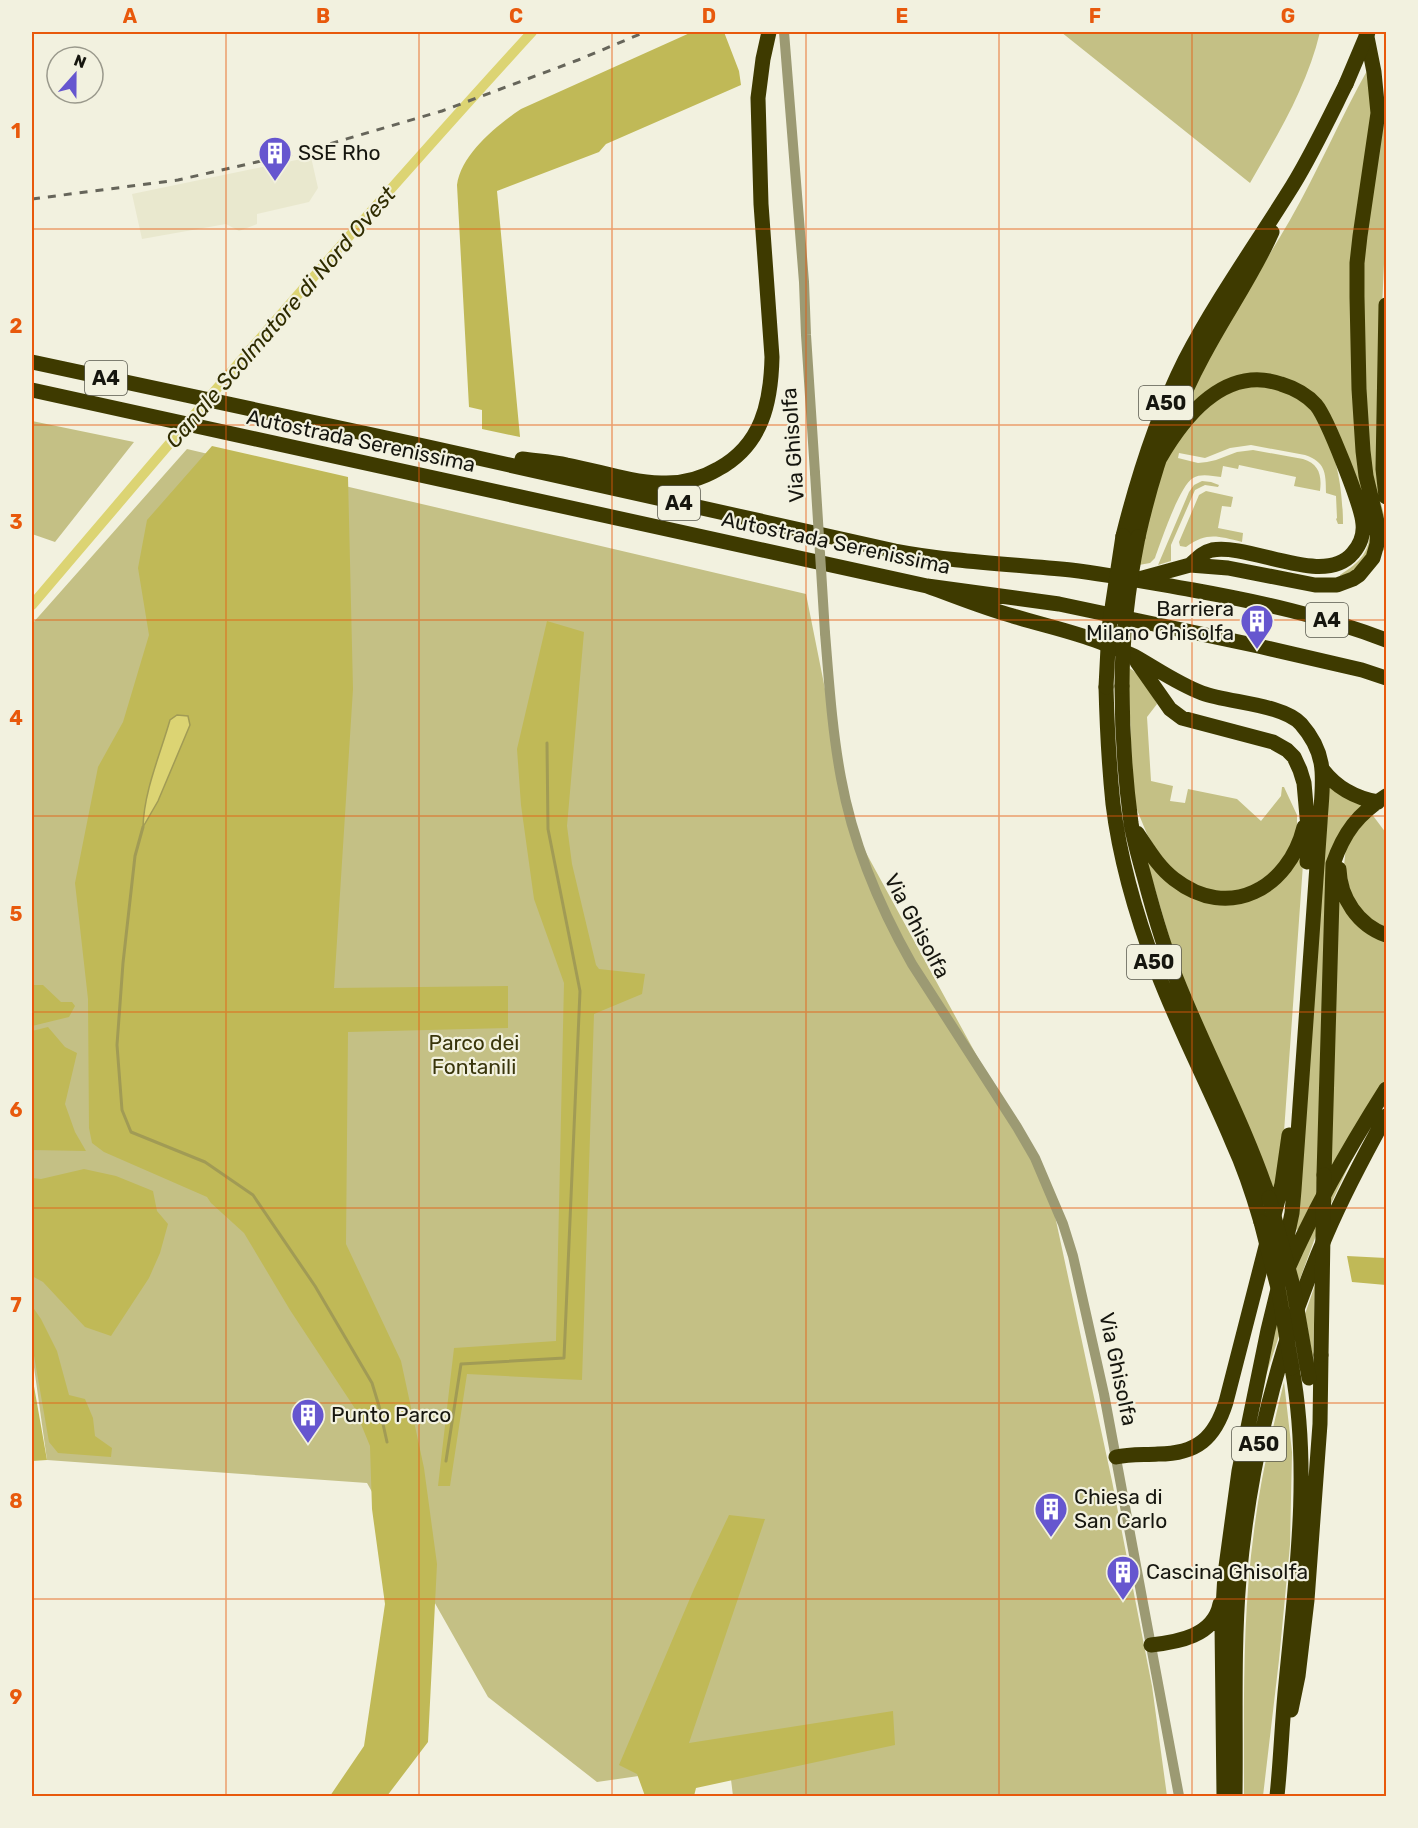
<svg xmlns="http://www.w3.org/2000/svg" width="1418" height="1828" font-family="Rubik,sans-serif">
	<style>
		.built { fill: #e9e8ce }
		.green { fill: #c4c085 }
		.forest { fill: #c0b957 }
		.water { fill: #dcd473; stroke: #a19b55; stroke-width: 1.5 }
		.lines { fill: none; stroke-linecap: round; stroke-linejoin: round }
		.stream { stroke: #a19b55; stroke-width: 3 }
		.canal { stroke: #dcd473; stroke-width: 10 }
		.tertiary { stroke: #9c9a73; stroke-width: 10 }
		.motorway { stroke: #3e3a00; stroke-width: 15 }
		.rail { stroke: #66655a; stroke-width: 3; stroke-dasharray: 8 8; stroke-linecap: butt }
		.tertiary-bridge { stroke: #9c9a73; stroke-width: 10 }
		.motorway-bridge { stroke: #3e3a00; stroke-width: 15 }
		.grid { fill: none; stroke: #e8590c; stroke-width: 1.5; stroke-opacity: 0.55 }
		.labels { text-anchor: middle; stroke-width: 4.5; stroke-linejoin: round; paint-order: stroke }
		.shield { fill: #f2f1df; stroke: #58584d; stroke-width: 1.5 }
		.shield-label { font-size: 20px; font-weight: bold; fill: #16160f }
		.poi-label { font-size: 21px; fill: #16160f; stroke: #f2f1df; text-anchor: start }
		.street-label { font-size: 21px; fill: #16160f; stroke: #f2f1df }
		.park-label { font-size: 21px; fill: #39350b; stroke: #f2f1df }
		.water-label { font-size: 22px; font-style: italic; fill: #2f2c01; stroke: #f2f1df }
		.neatline { fill: none; stroke: #e8590c; stroke-width: 2 }
		.grid-label { font-size: 20px; text-anchor: middle; font-weight: bold; fill: #e8590c }
	</style>
	<rect width="100%" height="100%" fill="#f2f1df"/>
	<path class="built" d="M311 157 318 188 309 202 257 214V224L239 231 226 224 142 239 132 194Z"/>
	<path class="green" d="M1061 32 1117 34 1118 32H1320C1307 87 1278 134 1250 183Z
		M1368 69 1373 110 1357 208 1371 515 1370 552 1351 573 1340 576V575C1360 562 1370 553 1370 528L1333 426 1271 375 1187 409 1185 408C1212 341 1254 282 1290 220 1318 171 1340 119 1368 69Z
		M1384 124H1386V219L1382 309 1380 500 1386 522V551L1381 550 1368 458 1362 280 1365 231 1382 127Z
		M1250 385C1260 386 1273 385 1282 389 1331 408 1343 478 1343 524H1338L1336 519 1337 518 1336 496 1326 493C1326 472 1325 462 1305 455L1251 445 1230 448 1205 458 1179 453 1178 458 1198 463 1207 462 1216 460 1237 452 1253 450 1303 459C1319 464 1322 475 1320 491L1294 486 1296 477 1239 465 1238 469 1223 466 1221 477C1212 476 1201 473 1193 478 1180 485 1161 541 1155 558L1150 563 1139 565 1160 472 1180 435 1219 397Z
		M32 421 134 442 55 542 32 534Z
		M187 449 806 594 853 829 1049 1188 1112 1481 1152 1686 1167 1796H733L729 1763 597 1782 488 1697 367 1483 47 1460 32 1353V624Z
		M1202 481 1211 482 1219 485 1218 487 1205 485 1195 490 1171 545V561L1158 565 1189 492 1194 485Z
		M1206 491 1233 497 1231 507 1222 506 1218 528 1243 533 1242 542C1217 536 1207 532 1186 547L1180 546 1179 542 1199 495Z
		M1128 667C1142 676 1150 690 1157 704L1147 717 1151 781 1173 786 1170 801 1185 803 1188 789 1237 799 1261 821 1281 796 1282 787H1284L1297 815V828L1294 839 1276 870 1242 892 1206 891 1176 875 1156 849 1147 834 1135 805 1133 792Z
		M1329 783 1362 806 1343 828 1316 1196 1298 1230 1294 1229Z
		M1371 813 1386 833V929L1371 921 1352 898 1344 866 1346 846Z
		M1304 850 1284 1132 1274 1195 1181 977 1144 852 1163 876 1235 903Z
		M1337 892 1386 939V1080L1330 1172Z
		M1364 1133 1315 1238 1278 1339 1260 1393 1272 1340 1294 1265Z
		M1315 1285 1313 1360 1305 1314Z
		M1284 1382 1292 1452 1290 1545 1279 1660 1263 1796H1244C1244 1708 1242 1619 1254 1531 1260 1480 1272 1431 1284 1382Z"/>
	<path class="forest" d="M692 32H724L739 71 741 85 606 144 599 152 497 191 520 437 482 429V410L469 407 457 185C461 154 497 125 521 109Z
		M212 446 348 477 353 689 334 988 508 986V1028L348 1032 346 1244 401 1361 424 1468 437 1564 428 1742 387 1796H330L364 1746 385 1604 372 1509 370 1446 354 1407 290 1310 244 1233 211 1203 207 1197 104 1152 92 1143 89 1128 88 999 75 883 98 767 123 722 149 635 138 568 147 520Z
		M547 621 584 632 567 826 572 864 596 965 599 969 645 974 642 994 594 1014 582 1380 467 1374 450 1486H438L454 1348 556 1341 564 983 534 899 521 805 517 749Z
		M32 985H43L61 1002H72L75 1006 69 1017 32 1026Z
		M48 1027 65 1047 77 1053 65 1104 75 1132 86 1151 32 1150V1031Z
		M84 1169 116 1176 153 1191 157 1211 168 1224 160 1253 149 1278 111 1336 85 1327 43 1282 32 1276V1178L41 1179Z
		M1347 1256 1386 1258V1285L1352 1282Z
		M32 1306 41 1319 57 1351 69 1395 85 1399 93 1418 95 1436 112 1448 111 1457 58 1453 49 1442 32 1344Z
		M32 1375 47 1460 32 1461Z
		M729 1515 765 1519 689 1743 893 1711 895 1745 696 1788 694 1796H645L637 1774 619 1765 694 1589Z"/>
	<path class="water" d="M177 715 188 716 190 725 158 801 143 827C144 791 160 755 170 720Z"/>
	<g class="lines">
		<path class="stream" d="M143 827 135 856 123 963 117 1045 122 1110 131 1132 205 1162 253 1195 315 1286 372 1383 379 1406 387 1442
			M446 1461 461 1364 564 1358 580 991 548 829 547 743"/>
		<path class="canal" d="M32 605C196 412 361 219 532 32"/>
		<path class="tertiary" d="M784 32 804 282 806 335 815 473
			M825 633C829 681 832 730 841 778 853 844 879 906 912 964L1017 1127 1035 1158 1063 1224 1073 1256 1104 1394 1179 1796"/>
		<path class="motorway" d="M1386 305 1383 469 1386 497
			M32 362 424 446 895 551C953 562 1012 564 1071 570 1112 575 1152 583 1193 590 1259 602 1324 616 1386 640
			M32 390 927 586 1059 604 1258 646 1362 670 1386 678
			M1160 458C1185 415 1226 365 1281 384 1294 388 1307 395 1316 405 1327 418 1362 506 1363 524 1364 534 1360 545 1353 553 1324 588 1251 543 1212 550 1203 552 1197 559 1190 565
			M522 459C537 461 553 462 567 465 599 471 629 482 661 483 682 484 701 479 718 469 762 445 771 403 772 357L761 204 758 98 763 59 769 32
			M1123 536C1138 476 1157 416 1185 360 1217 299 1257 243 1293 185 1313 152 1329 118 1346 84
			M1138 537C1152 475 1172 413 1203 356 1225 314 1253 275 1272 232
			M1139 579 1190 565 1228 568 1315 585H1337L1353 579 1359 575 1373 558 1377 544 1378 526 1366 476 1363 451 1359 389 1357 297V263L1360 236 1378 113 1374 72 1366 32
			M927 586C955 596 984 608 1013 616 1042 625 1071 631 1100 642 1111 646 1123 651 1134 656 1157 669 1178 684 1202 693 1229 703 1283 704 1301 724 1330 757 1322 783 1320 823L1294 1190 1292 1213 1283 1256
			M1137 662 1170 709 1182 718 1273 742 1287 750 1294 757 1300 770 1304 783 1309 839 1307 862
			M1122 686C1122 732 1125 777 1131 823 1134 841 1139 858 1144 876 1154 914 1165 952 1180 988 1209 1059 1245 1126 1269 1198
			M1106 687C1107 726 1109 765 1113 804 1120 861 1137 918 1157 971 1179 1029 1208 1084 1232 1141 1244 1167 1253 1194 1261 1222
			M1323 770C1336 787 1356 798 1378 802
			M1137 833C1148 849 1158 867 1174 879 1229 922 1289 888 1304 827
			M1339 869C1340 898 1358 925 1386 935
			M1324 1175 1333 864C1344 832 1358 814 1386 796
			M1286 1273C1314 1208 1348 1149 1386 1089
			M1116 1457C1130 1454 1144 1455 1158 1454 1197 1454 1215 1438 1226 1402L1282 1184 1289 1135
			M1151 1645C1178 1642 1214 1636 1220 1604
			M1291 1710 1298 1676 1307 1600 1320 1424 1321 1355
			M1224 1796 1222 1625 1225 1574 1239 1471 1268 1330 1278 1289
			M1235 1796C1236 1724 1233 1651 1239 1579 1250 1460 1279 1343 1327 1233 1344 1193 1365 1154 1386 1116
			M1277 1796C1281 1759 1282 1720 1286 1683 1296 1579 1311 1471 1292 1368"/>
		<path class="rail" d="M32 199 178 180 305 151 442 111 578 60 645 32"/>
		<path class="tertiary-bridge" d="M815 473 825 633"/>
		<path class="motorway-bridge" d="M1346 84 1368 32
			M1122 686C1122 636 1128 587 1138 537
			M1106 687 1109 628 1123 536
			M1269 1198 1293 1286 1309 1378
			M1261 1222 1278 1288 1292 1368
			M1321 1355 1324 1175"/>
	</g>
	<path class="grid" d="M226 32V1796M419 32V1796M612 32V1796M806 32V1796M999 32V1796M1192 32V1796M32 229H1386M32 425H1386M32 620H1386M32 816H1386M32 1012H1386M32 1208H1386M32 1403H1386M32 1599H1386"/>
	<defs>
		<symbol id="building-pin" viewBox="-11 -11 22 30"><path d="M0 17L-7.5 6A9.5 9.5 0 1 1 7.5 6Z" fill="#6656cf" stroke="#f2f1df"/><path d="M-4-6H4V6H1V3H-1V6H-4ZM-2.5-4.3h1.7v1.8h-1.7ZM.8-4.3h1.7v1.8H.8ZM-2.5-1h1.7V.8h-1.7ZM.8-1h1.7V.8H.8Z" fill="#fff"/></symbol>
	</defs>
	<g fill-rule="evenodd">
		<use href="#building-pin" x="256" y="134" width="38" height="52"/>
		<use href="#building-pin" x="1238" y="602" width="38" height="52"/>
		<use href="#building-pin" x="289" y="1396" width="38" height="52"/>
		<use href="#building-pin" x="1032" y="1490" width="38" height="52"/>
		<use href="#building-pin" x="1104" y="1553" width="38" height="52"/>
	</g>
	<g class="labels">
		<g class="shield">
			<rect x="85" y="361" width="42" height="34" rx="4.5"/>
			<rect x="1139" y="386" width="54" height="34" rx="4.5"/>
			<rect x="658" y="486" width="42" height="34" rx="4.5"/>
			<rect x="1306" y="603" width="42" height="34" rx="4.5"/>
			<rect x="1127" y="945" width="54" height="34" rx="4.5"/>
			<rect x="1232" y="1427" width="54" height="34" rx="4.5"/>
		</g>
		<g class="shield-label">
			<text x="106" y="385">A4</text>
			<text x="1166" y="410">A50</text>
			<text x="679" y="510">A4</text>
			<text x="1327" y="627">A4</text>
			<text x="1154" y="969">A50</text>
			<text x="1259" y="1451">A50</text>
		</g>
		<g class="poi-label">
			<text x="298" y="160">SSE Rho</text>
			<text x="1234" y="616" text-anchor="end">Barriera<tspan x="1234" dy="24">Milano Ghisolfa</tspan></text>
			<text x="331" y="1422">Punto Parco</text>
			<text x="1074" y="1504">Chiesa di<tspan x="1074" dy="24">San Carlo</tspan></text>
			<text x="1146" y="1579">Cascina Ghisolfa</text>
		</g>
		<g class="street-label">
			<text transform="translate(361 441) rotate(12)" y="7">Autostrada Serenissima</text>
			<text transform="translate(793 445) rotate(-94)" y="7">Via Ghisolfa</text>
			<text transform="translate(836 543) rotate(12)" y="7">Autostrada Serenissima</text>
			<text transform="translate(917 926) rotate(62)" y="7">Via Ghisolfa</text>
			<text transform="translate(1118 1369) rotate(78)" y="7">Via Ghisolfa</text>
		</g>
		<g class="park-label">
			<text x="474" y="1050">Parco dei<tspan x="474" dy="24">Fontanili</tspan></text>
		</g>
		<g class="water-label">
			<text transform="translate(280 317) rotate(-49)" y="8">Canale Scolmatore di Nord Ovest</text>
		</g>
	</g>
	<rect width="1418" height="1828" fill="none" stroke="#f2f1df" stroke-width="66"/>
	<g transform="translate(75 75) rotate(21)"><circle r="28" fill="#f2f1df" stroke="#9a998c" stroke-width="1.5"/>
	<path d="M0-4.5L10 22L0 15L-10 22Z" fill="#6656cf"/>
	<text y="-9" font-size="16" font-weight="bold" text-anchor="middle" fill="#16160f">N</text>
	</g>
	<rect x="33" y="33" width="1352" height="1762" class="neatline"/>
	<g class="grid-label">
		<text x="130" y="23">A</text>
		<text x="323" y="23">B</text>
		<text x="516" y="23">C</text>
		<text x="709" y="23">D</text>
		<text x="902" y="23">E</text>
		<text x="1095" y="23">F</text>
		<text x="1288" y="23">G</text>
		<text x="16" y="138">1</text>
		<text x="16" y="333">2</text>
		<text x="16" y="529">3</text>
		<text x="16" y="725">4</text>
		<text x="16" y="921">5</text>
		<text x="16" y="1117">6</text>
		<text x="16" y="1312">7</text>
		<text x="16" y="1508">8</text>
		<text x="16" y="1704">9</text>
	</g>
</svg>
